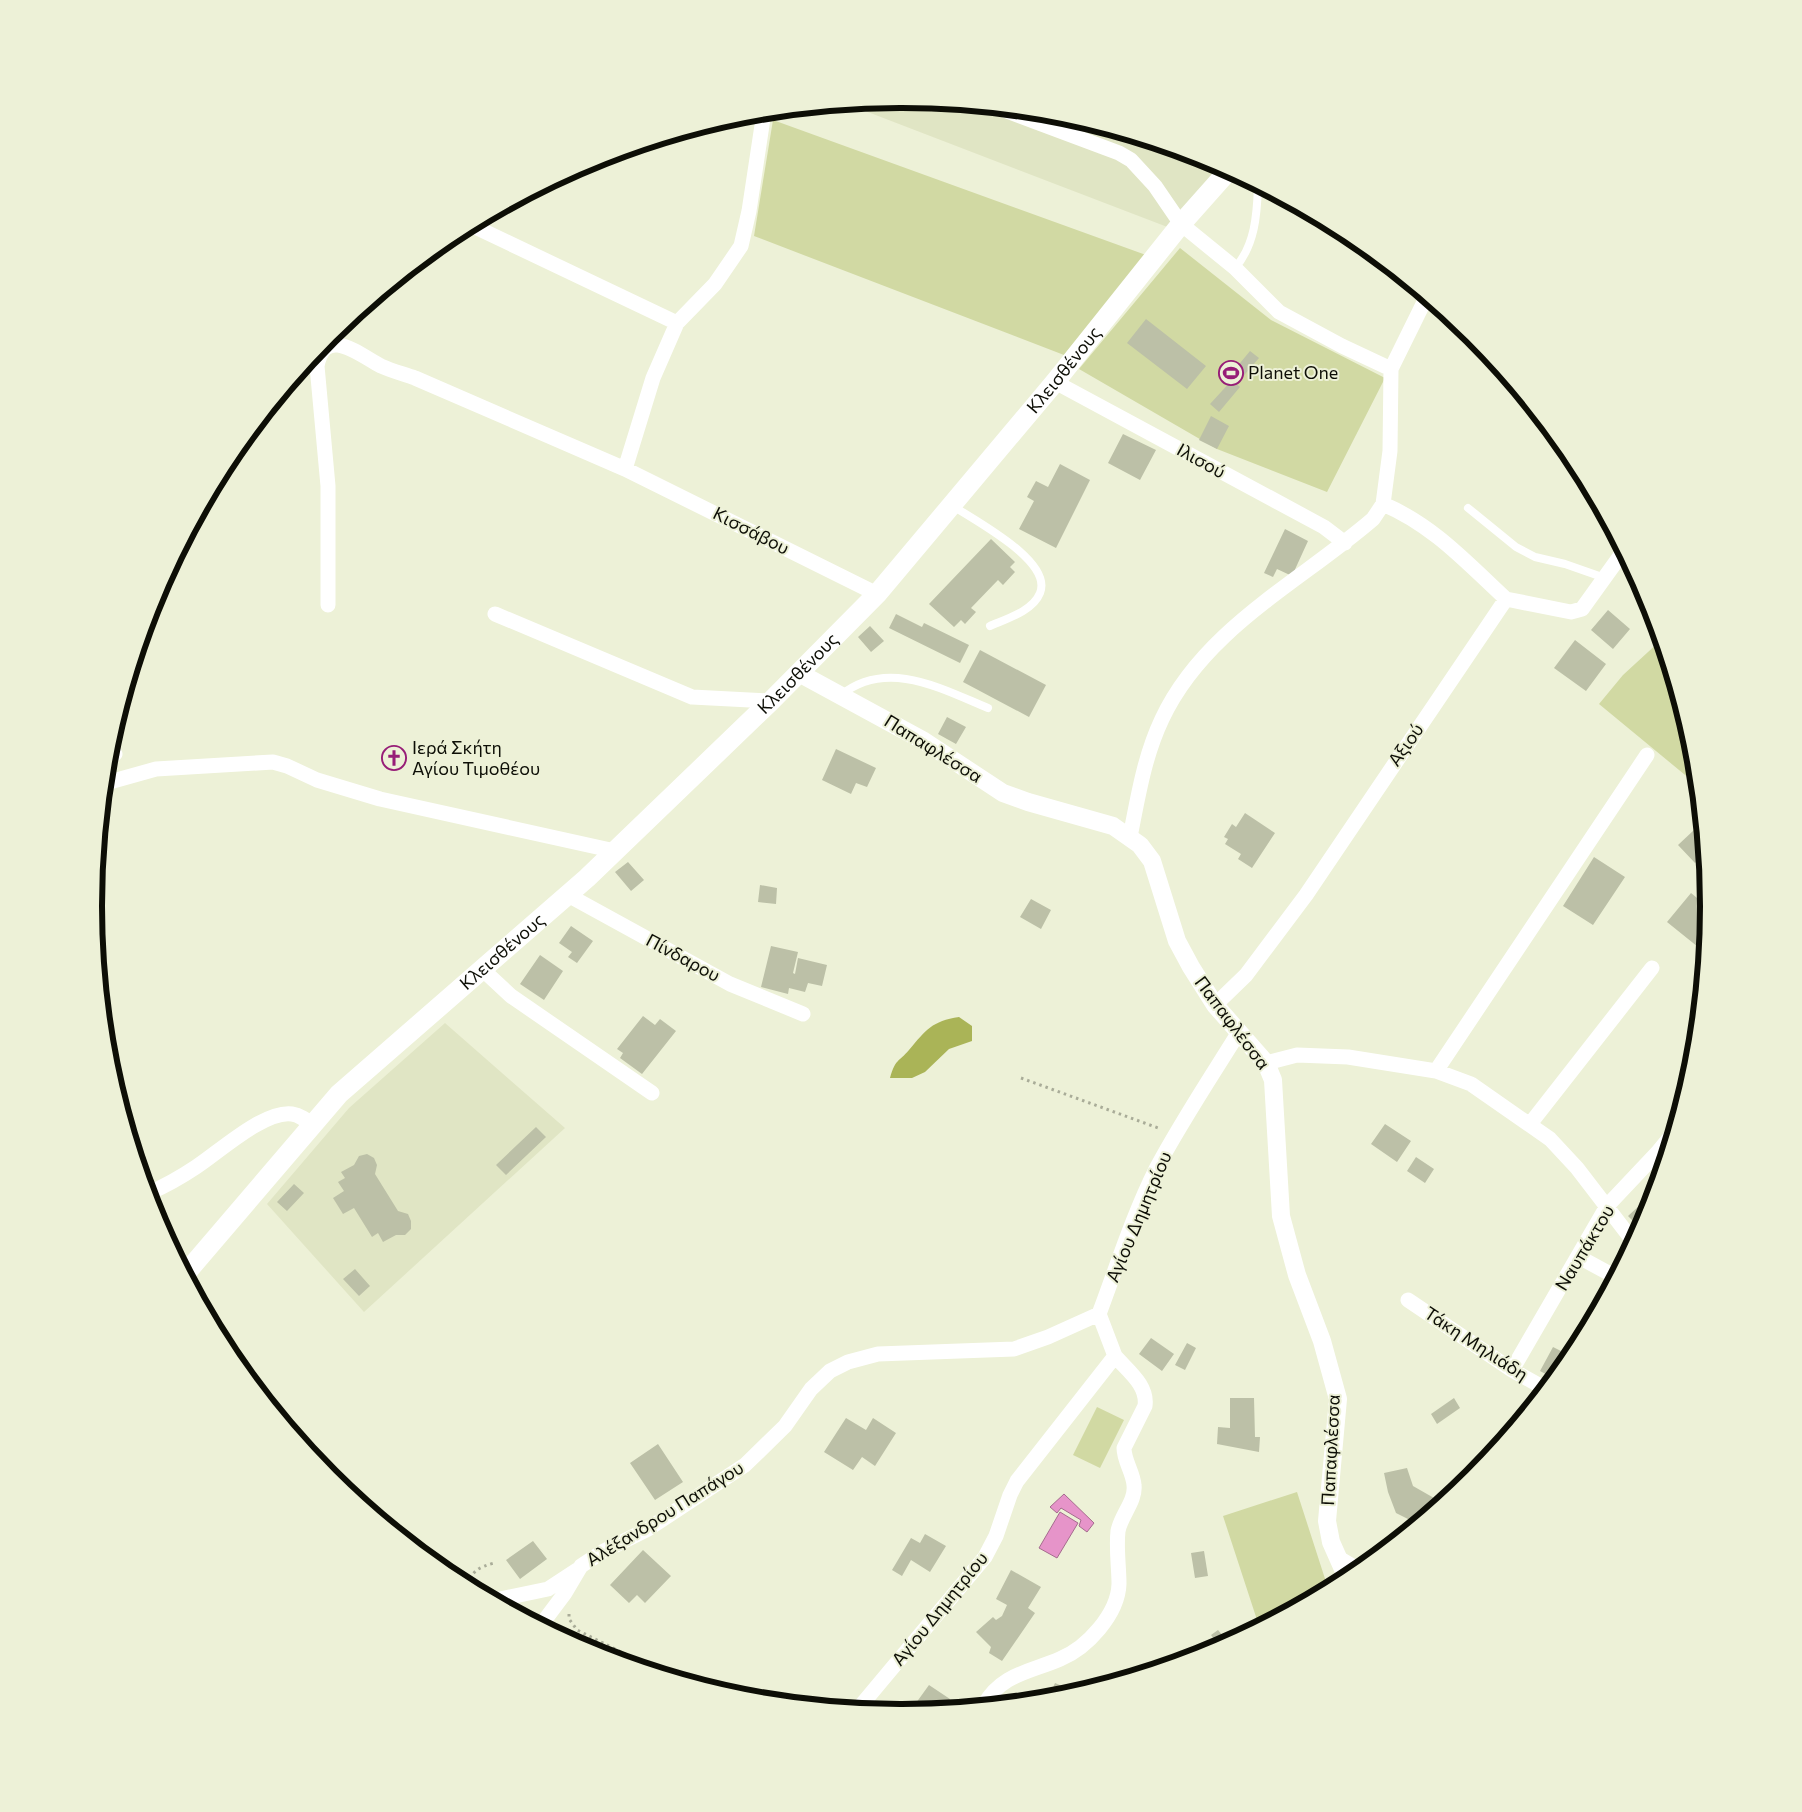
<svg xmlns="http://www.w3.org/2000/svg" width="1802" height="1812" font-family="Commissioner,sans-serif">
	<style>
		.built { fill: #e0e5c4 }
		.green { fill: #d1d9a3 }
		.forest { fill: #aab457 }
		.water { fill: #e694c9; stroke: #a56c8e }
		.building { fill: #bcc0a7 }
		.lines { fill: none; stroke-linecap: round; stroke-linejoin: round }
		.path { stroke: #a9ac98; stroke-width: 3; stroke-dasharray: 2.5 4; stroke-linecap: butt }
		.service { stroke: #fff; stroke-width: 8 }
		.minor { stroke: #fff; stroke-width: 15 }
		.tertiary { stroke: #fff; stroke-width: 18 }
		.secondary { stroke: #fff; stroke-width: 20 }
		.labels { text-anchor: middle; stroke-width: 4; stroke-linejoin: round; paint-order: stroke }
		.street-label { font-size: 18px; fill: #0d0e06; stroke: #edf1d7 }
		.poi-label { font-size: 18px; fill: #0d0e06; stroke: #edf1d7; text-anchor: start }
		.rim { fill: none; stroke: #0d0e06; stroke-width: 6 }
	</style>
	<rect width="100%" height="100%" fill="#edf1d7"/>
	<path class="built" d="M901 99 1059 114 1210 160 1221 166 1170 228 847 104Z
		M445 1023 565 1128 364 1312 267 1204 349 1108Z"/>
	<path class="green" d="M773 120 1146 255 1064 355 754 236Z
		M1180 248 1271 320 1385 378 1327 492 1217 449 1079 369Z
		M1660 641 1693 749 1696 784 1599 704 1623 675Z
		M1097 1407 1124 1420 1100 1468 1073 1455Z
		M1297 1492 1328 1588 1259 1626 1223 1516Z"/>
	<path class="forest" d="M959 1017 972 1026V1041L949 1049 925 1072 912 1078H890C896 1058 898 1063 909 1050 926 1030 932 1021 959 1017Z"/>
	<path class="water" d="M1064 1494 1094 1523 1087 1532 1079 1526 1081 1520 1061 1508 1057 1513 1050 1507Z
		M1060 1512 1078 1523 1057 1558 1039 1548Z"/>
	<path class="building" d="M1146 319 1206 366 1187 389 1127 343Z
		M1250 351 1259 358 1239 381 1231 374Z
		M1232 380 1240 387 1219 412 1210 404Z
		M1211 416 1229 426 1217 449 1199 440Z
		M1123 434 1156 450 1140 480 1108 463Z
		M1060 464 1090 480 1056 548 1019 529 1034 501 1027 497 1036 481 1048 487Z
		M1285 529 1308 541 1292 576 1277 569 1273 577 1264 573Z
		M991 539 1015 562 1010 567 1015 572 1003 585 998 580 971 608 976 612 965 624 961 620 954 627 929 604Z
		M1608 610 1630 629 1613 649 1591 630Z
		M896 614 922 627 924 623 969 645 960 663 889 628Z
		M870 626 884 641 871 652 858 637Z
		M1575 640 1606 664 1586 691 1554 668Z
		M980 650 1046 685 1029 717 963 682Z
		M947 717 966 727 956 744 938 734Z
		M836 749 876 768 867 787 856 783 851 794 822 780Z
		M1245 813 1275 833 1252 868 1238 859 1241 854 1225 844 1228 839 1224 837 1232 824 1236 827Z
		M1694 830 1702 838 1703 855 1695 863 1678 845Z
		M1594 857 1625 877 1593 925 1563 906Z
		M628 862 644 880 631 891 615 872Z
		M760 885 777 888 776 904 758 902Z
		M1691 893 1708 907 1703 951 1667 922Z
		M1031 899 1051 910 1041 929 1020 917Z
		M571 926 593 941 577 963 568 957 572 952 559 943Z
		M771 946 798 952 793 973 795 974 798 958 827 965 822 986 808 983 805 992 789 988 788 994 761 987Z
		M540 955 563 971 544 1000 520 984Z
		M643 1016 655 1025 660 1019 676 1031 642 1074 620 1058 623 1053 617 1049Z
		M1385 1124 1411 1141 1397 1162 1371 1144Z
		M536 1127 546 1137 506 1175 496 1165Z
		M367 1154 374 1158 377 1165 375 1174 398 1211 408 1214 411 1221V1229L405 1235H396L383 1242 378 1233 372 1237 354 1208 343 1214 333 1198 344 1191 338 1182 345 1178 341 1172 354 1165 359 1156Z
		M1416 1157 1434 1169 1425 1183 1407 1171Z
		M294 1184 304 1193 287 1211 277 1202Z
		M1640 1205 1648 1212 1640 1228 1628 1216Z
		M355 1269 370 1286 359 1296 343 1279Z
		M1151 1338 1174 1354 1162 1371 1139 1354Z
		M1187 1343 1196 1348 1185 1370 1175 1365Z
		M1553 1347 1571 1356 1553 1378 1540 1371Z
		M1230 1398H1254L1255 1437H1260L1259 1452 1217 1444 1218 1427 1230 1428Z
		M1454 1398 1460 1408 1437 1424 1431 1414Z
		M846 1418 866 1430 873 1418 896 1433 875 1466 862 1457 853 1470 824 1452Z
		M658 1444 683 1482 655 1500 630 1463Z
		M1407 1468 1413 1486 1441 1502 1411 1527 1408 1525 1410 1520 1396 1513 1388 1492 1384 1473Z
		M925 1534 946 1546 930 1572 911 1560 902 1576 892 1570 911 1538 920 1543Z
		M533 1541 547 1559 520 1579 506 1560Z
		M643 1550 671 1576 645 1603 637 1595 629 1603 610 1585Z
		M1204 1551 1208 1576 1195 1578 1191 1553Z
		M1011 1570 1041 1587 1028 1608 1035 1613 1002 1661 989 1653 991 1647 976 1632 993 1617 996 1620 1002 1616 1007 1605 996 1599Z
		M1218 1630 1228 1642 1220 1647 1211 1635Z
		M1055 1683 1076 1692 1048 1699Z
		M929 1685 950 1699 943 1709 927 1711 916 1703Z"/>
	<g class="lines">
		<path class="path" d="M1021 1078 1161 1129
			M468 1585C472 1570 480 1567 494 1563
			M569 1614V1619L577 1630 663 1673"/>
		<path class="service" d="M1235 268C1255 245 1257 215 1258 186
			M953 506C975 521 1053 561 1040 593 1033 611 1006 619 990 626
			M1468 508 1516 547 1535 557 1565 564 1605 578
			M841 695C887 658 942 689 988 708"/>
		<path class="minor" d="M999 108 1119 153 1131 160 1155 186 1181 224 1235 268 1279 312 1342 346 1391 369
			M471 225 677 323
			M1055 382 1324 527 1345 543
			M625 469 653 378 677 323 715 284 741 246 749 211 764 112
			M1383 504C1433 525 1467 563 1506 599
			M1506 599 1571 612 1582 609 1623 552
			M328 605V486L317 366C325 324 361 356 381 366 392 371 404 374 415 378L625 469 877 594
			M495 614 692 697 771 701
			M109 756 115 754
			M106 783 156 769 273 762 287 766 317 780 380 799 615 851
			M1130 837C1138 797 1144 757 1162 719 1204 629 1300 582 1373 519L1383 504 1390 451 1391 369 1426 298
			M566 894 730 984 803 1014
			M482 969 511 996 652 1093
			M1215 1005 1246 975 1306 895 1506 599
			M1266 1063 1297 1055 1348 1057 1436 1071 1471 1084 1550 1139 1577 1168 1633 1241
			M1436 1071 1647 755
			M1530 1124 1652 968
			M149 1193C165 1186 181 1177 196 1167 218 1153 264 1110 292 1114 300 1115 306 1120 312 1125
			M1579 1257 1614 1276
			M1408 1300 1512 1370 1544 1388
			M1512 1370 1607 1206 1657 1153 1671 1136
			M1337 1557 1359 1570
			M495 1600 548 1589 577 1570
			M541 1625 565 1593 581 1566 602 1552 648 1529 745 1465 785 1426 811 1389 830 1371 848 1362 878 1354 1014 1349 1048 1337 1099 1314
			M984 1705C1001 1674 1030 1672 1060 1659 1087 1648 1118 1614 1119 1584 1119 1567 1116 1548 1118 1531 1121 1515 1136 1501 1134 1485 1133 1472 1124 1461 1124 1448L1145 1406C1148 1385 1128 1371 1115 1356
			M858 1709 985 1557 996 1536 1010 1495 1017 1481 1115 1356 1099 1314C1117 1266 1133 1215 1156 1169 1181 1122 1211 1077 1239 1032"/>
		<path class="tertiary" d="M799 673 924 741 1003 793 1028 802 1113 826 1140 845 1152 861 1177 941 1191 967 1215 1005 1266 1063 1273 1080 1281 1216 1297 1275 1322 1341 1338 1399 1327 1521 1331 1542 1347 1578"/>
		<path class="secondary" id="s1" d="M186 1273 339 1094 587 878 771 701 877 594 1055 382 1181 224 1229 170"/>
	</g>
	<defs>
		<symbol id="stadium-ring" viewBox="-11 -11 22 22"><circle r="9.5" fill="#edf1d7" stroke="#971d77" stroke-width="1.5"/><path d="M0-5a6.5 5 0 1 0 0 10a6.5 5 0 1 0 0-10ZM-3.5-1.8h7v3.6h-7Z" fill="#971d77"/></symbol>
		<symbol id="church-ring" viewBox="-11 -11 22 22"><circle r="9.5" fill="#edf1d7" stroke="#971d77" stroke-width="1.5"/><path d="M-1.2-6h2.4v3.5h3.3v2.4h-3.3V6h-2.4V-.1h-3.3v-2.4h3.3Z" fill="#971d77"/></symbol>
	</defs>
	<g fill-rule="evenodd">
		<use href="#stadium-ring" x="1217" y="359" width="28" height="28"/>
		<use href="#church-ring" x="380" y="744" width="28" height="28"/>
	</g>
	<g class="labels">
		<g class="street-label">
			<text dy="6" stroke="none"><textPath href="#s1" startOffset="1262">Κλεισθένους</textPath></text>
			<text transform="translate(1201 461) rotate(29)" y="6">Ιλισού</text>
			<text transform="translate(751 531) rotate(27)" y="6">Κισσάβου</text>
			<text dy="6" stroke="none"><textPath href="#s1" startOffset="858">Κλεισθένους</textPath></text>
			<text transform="translate(1406 745) rotate(-55)" y="6">Αξιού</text>
			<text transform="translate(933 749) rotate(32)" y="6">Παπαφλέσσα</text>
			<text dy="6" stroke="none"><textPath href="#s1" startOffset="452">Κλεισθένους</textPath></text>
			<text transform="translate(683 958) rotate(28)" y="6">Πίνδαρου</text>
			<text transform="translate(1232 1023) rotate(53)" y="6">Παπαφλέσσα</text>
			<text transform="translate(1139 1217) rotate(-67)" y="6">Αγίου Δημητρίου</text>
			<text transform="translate(1585 1248) rotate(-59)" y="6">Ναυπάκτου</text>
			<text transform="translate(1476 1344) rotate(33)" y="6">Τάκη Μηλιάδη</text>
			<text transform="translate(1331 1450) rotate(-87)" y="6">Παπαφλέσσα</text>
			<text transform="translate(665 1514) rotate(-32)" y="6">Αλέξανδρου Παπάγου</text>
			<text transform="translate(940 1609) rotate(-51)" y="6">Αγίου Δημητρίου</text>
		</g>
		<g class="poi-label">
			<text x="1248" y="379">Planet One</text>
			<text x="412" y="754">Ιερά Σκήτη<tspan x="412" dy="21">Αγίου Τιμοθέου</tspan></text>
		</g>
	</g>
	<path d="M0 0H1802V1812H0ZM900 108H902A798 798 0 0 1 1700 906V906A798 798 0 0 1 902 1704H900A798 798 0 0 1 102 906V906A798 798 0 0 1 900 108Z" fill="#edf1d7" fill-rule="evenodd"/>
	<path class="rim" d="M900 108H902A798 798 0 0 1 1700 906V906A798 798 0 0 1 902 1704H900A798 798 0 0 1 102 906V906A798 798 0 0 1 900 108Z"/>
</svg>
